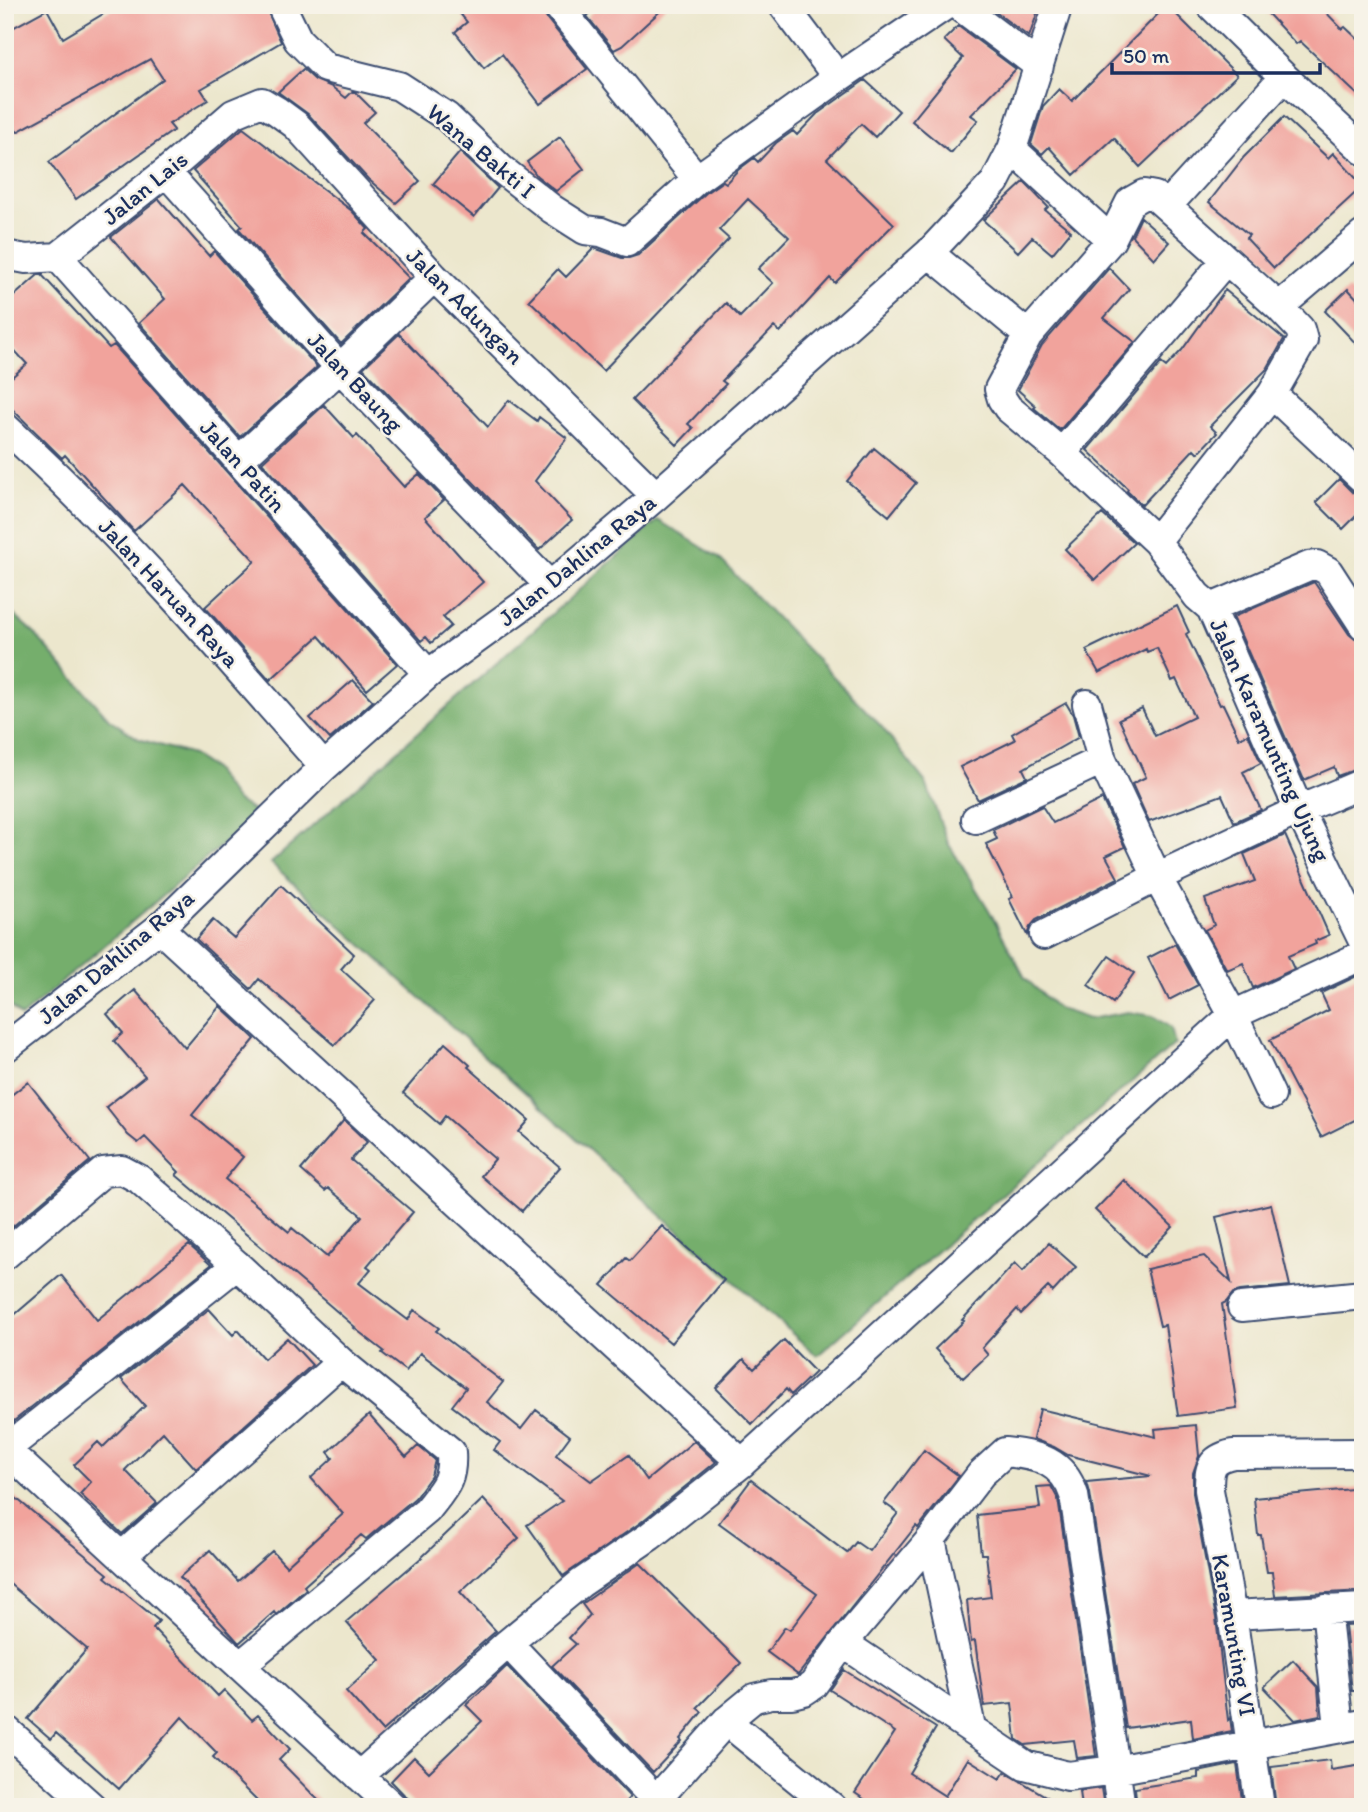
<svg xmlns="http://www.w3.org/2000/svg" width="1368" height="1812" font-family="Itim,sans-serif">
	<style>
		.forest { fill: #74ae6c; stroke: #486e65; stroke-width: 2 }
		.building { fill: #f1a39c }
		.lines { fill: none; stroke-linecap: round; stroke-linejoin: round }
		.minor-casing { stroke: #3a4b6f; stroke-width: 32 }
		.minor { stroke: #fff; stroke-width: 28 }
		.labels { text-anchor: middle; stroke-width: 5; stroke-linejoin: round; paint-order: stroke }
		.street-label { font-size: 24px; fill: #1b2f5e; stroke: #f7f3e8 }
	</style>
	<rect width="100%" height="100%" fill="#f7f3e8"/>
	<filter id="ink" filterUnits="userSpaceOnUse"><feTurbulence type="fractalNoise" baseFrequency=".0143" numOctaves="2"/><feDisplacementMap in="SourceGraphic" scale="14" xChannelSelector="R" yChannelSelector="G"/><feConvolveMatrix kernelMatrix="1 2 1 2 8 2 1 2 1" color-interpolation-filters="sRGB"/></filter>
	<filter id="wash" filterUnits="userSpaceOnUse"><feTurbulence type="fractalNoise" baseFrequency=".00686" numOctaves="4" result="noise"/><feDisplacementMap in="SourceGraphic" scale="28" xChannelSelector="R" yChannelSelector="G"/><feGaussianBlur stdDeviation="1.57" result="paint"/><feColorMatrix in="noise" values="0 0 0 0 0 0 0 0 0 0 0 0 0 0 0 0 0 1.4 0 .05"/><feComposite in="paint" operator="in"/></filter>
	<g filter="url(#wash)">
		<rect width="100%" height="100%" fill="#ece7cd"/>
		<path class="forest" d="M658 520 718 557 881 726 926 783 948 843 989 910 1025 978 1057 1008 1089 1019 1128 1012 1153 1016 1171 1028 1175 1044 817 1356 271 863Z
			M5 607 35 634 109 719 139 739 192 755 213 769 235 799 258 814 21 1017 5 1001Z"/>
		<g id="blocks">
			<path class="building" d="M118 5H265L281 42 201 89 208 100 169 124 174 130 76 199 49 162 163 79 150 59 17 132 5 112V32L47 9 63 38Z
				M453 5H541L544 15 587 69 540 104 502 54 484 68 455 32 467 22Z
				M600 5H667L622 46 614 50 587 16Z
				M986 5H1040L1029 37Z
				M1167 5 1237 75 1140 167 1114 138 1074 175 1049 147 1042 154 1031 144 1043 106 1059 89 1072 101Z
				M1260 5H1319L1342 29 1345 27 1363 44V100L1300 41 1296 44Z
				M958 26 1016 69 971 115 978 120 951 153 912 121 963 58 944 40Z
				M303 69 315 80 332 87 346 98 352 92H355L375 112 363 123 420 181 396 203 368 179 308 114 278 92Z
				M865 80 899 111 875 137 861 124 827 159 894 224 835 283 830 278 780 332 774 327 722 381 726 384 688 424 693 428 677 445 632 400 726 303 740 317 773 283 758 269 789 237 748 199 719 230 729 239 603 371 529 300 558 269 566 277 594 248 622 258H629L638 255 707 192 723 181 726 183 738 170 754 158 758 162 776 143 793 131 797 135 817 114Z
				M1284 117 1328 158 1333 153 1363 186 1274 268 1246 238 1249 235 1209 202 1244 157Z
				M243 128 352 211 368 229 364 233 409 278 341 344 239 229 242 226 193 171Z
				M560 137 584 169 556 191 537 176 527 162Z
				M460 152 498 188 474 217 433 184Z
				M1024 182 1048 207 1045 210 1071 231 1052 254 1032 237 1018 252 983 220Z
				M159 199 209 256 214 251 317 367 240 437 139 323 165 299 111 237Z
				M1141 217 1169 242 1154 259 1132 236Z
				M1109 268 1129 289 1104 318 1135 342 1060 430 1034 408 1036 406 1018 390 1042 345Z
				M38 275H42L109 348 114 345 397 664 367 690 319 636 270 680 205 607 255 561 185 485 134 531 65 455 62 458 5 402V383L27 364 5 340V304Z
				M1348 289 1363 305V351L1325 311Z
				M1225 290 1284 339 1267 369 1210 426 1217 433 1198 453 1194 449 1142 505 1127 491 1128 489 1087 450 1161 363 1166 367 1182 350Z
				M399 334 488 427 509 400 537 421 539 417 567 438 535 481 572 520 539 550 363 368Z
				M324 405 354 438 357 435 404 487 419 474 444 500 425 517 483 582 443 617 451 626 431 643 426 637 421 641 262 462Z
				M874 448 916 483 889 516 847 481Z
				M1339 479 1352 492 1363 495V509L1343 529 1316 502Z
				M1102 514 1134 543 1095 580 1065 549Z
				M1314 582 1349 634 1355 639 1363 641V767L1337 776 1334 767 1304 780 1233 617Z
				M1177 606 1189 632 1186 634 1220 705 1223 704 1239 738 1248 734 1261 763 1243 772 1261 810 1234 822 1222 795 1149 822 1132 784 1146 777 1119 719 1142 708 1155 736 1194 717 1176 679 1172 681 1157 648 1147 652 1146 649 1099 673 1086 650Z
				M353 680 373 701 330 739 310 718Z
				M1066 703 1073 715 1079 737 1023 769 1027 777 978 800 960 767 1015 740 1012 734Z
				M1102 799 1125 847 1106 856 1118 878 1036 920 1030 927 1027 935 1009 899 1013 897 986 844 997 839 993 830 1042 806 1053 823Z
				M1285 835 1329 935 1315 941 1316 944 1288 956 1294 969 1253 988 1243 963 1227 970 1205 930 1214 925 1205 899 1255 881 1244 854Z
				M281 885 354 954 341 969 375 1000 335 1045 259 979 251 989 196 939 213 920 234 938Z
				M1175 944 1198 985 1169 1000 1148 958Z
				M1109 956 1134 973 1113 1003 1088 985Z
				M1363 973V1116L1321 1137 1270 1040 1329 1010 1321 993Z
				M135 990 185 1048 220 1006 255 1039 192 1115 243 1157 225 1179 289 1232 292 1228 327 1257 362 1216 328 1188 325 1191 301 1170 344 1120 367 1142 351 1160 413 1212 367 1266 371 1269 359 1283 408 1320 414 1310 439 1328 436 1331 503 1382 487 1402 521 1429 536 1410 570 1436 556 1455 591 1481 629 1455 647 1480 694 1441 716 1462 640 1523 563 1576 527 1525 562 1501 494 1450 500 1442 452 1406 466 1388 420 1353 406 1371 382 1353 384 1351 354 1328 355 1327 305 1284 176 1175 179 1172 145 1137 138 1143 128 1135 106 1107 145 1076 114 1041 123 1033 107 1014Z
				M445 1043 470 1065 468 1067 529 1120 519 1132 560 1167 522 1211 481 1176 495 1159 445 1116 439 1124 403 1093Z
				M28 1082 90 1161 5 1233V1100Z
				M1124 1180 1173 1227 1144 1257 1095 1210Z
				M1271 1204 1290 1286 1240 1291 1233 1293 1226 1302 1222 1304 1237 1408 1178 1416 1165 1325 1160 1326 1147 1269 1204 1256 1231 1282 1216 1217Z
				M662 1226 724 1280 671 1343 602 1285 626 1258 630 1261Z
				M1049 1243 1076 1267 1053 1292 1048 1287 1021 1314 1017 1309 982 1348 988 1355 963 1378 935 1349 964 1321 962 1320 1015 1263 1023 1271Z
				M189 1245 211 1265 5 1428V1323L61 1275 97 1320Z
				M209 1309 233 1335 238 1330 264 1359 287 1338 312 1365 196 1469 163 1432 125 1470 157 1503 122 1534 80 1494 91 1482 74 1465 98 1442 103 1447 145 1406 121 1379Z
				M784 1340 815 1372 791 1395 786 1389 752 1424 716 1388 744 1359 754 1369Z
				M1040 1409 1156 1437 1155 1429 1196 1425 1199 1456 1193 1473V1493L1216 1618 1228 1720 1230 1718 1232 1731 1193 1739 1191 1719 1126 1728 1090 1493 1087 1482 1151 1476 1068 1455 1054 1447 1033 1439Z
				M369 1415 406 1457 418 1446 435 1460 431 1476 415 1498 366 1539 361 1535 304 1586 306 1589 276 1615 274 1612 239 1643 180 1577 210 1550 238 1581 272 1551 286 1566 343 1514 311 1478 333 1458 328 1452Z
				M924 1450 959 1476 918 1528 916 1526 798 1675 767 1652 785 1627 790 1630 817 1594 719 1523 751 1480 847 1553 856 1542 869 1551 898 1513 884 1503Z
				M1051 1486 1058 1499 1096 1756 1077 1758 1074 1740 1025 1745 1016 1739 1012 1703 984 1706 975 1641 971 1642 967 1600 991 1597 986 1554H981L977 1515 1040 1508 1037 1487Z
				M1363 1488V1591L1275 1596 1272 1572H1267L1261 1535H1258L1254 1498Z
				M5 1489 108 1574 105 1577 159 1621 153 1628 218 1696 224 1690 252 1720 258 1715 290 1749 279 1760 325 1807H263L213 1757 217 1753 182 1717 119 1789 56 1733 51 1739 28 1719 87 1649 5 1580Z
				M483 1499 519 1538 460 1592 496 1631 382 1731 346 1691 380 1660 346 1622 421 1558Z
				M640 1563 741 1663 697 1708 702 1712 680 1739 682 1741 653 1772 552 1666 576 1644 569 1638 590 1615 582 1604Z
				M1363 1625V1691H1352L1345 1626Z
				M1293 1660 1318 1687 1320 1715 1295 1720 1264 1687Z
				M507 1666 630 1797 621 1807H416L391 1781 414 1757 429 1772 482 1721 466 1705Z
				M844 1670 936 1728 909 1773 945 1796 968 1759 1000 1779 1005 1772 1064 1807H876L855 1793 895 1732 830 1690Z
				M1330 1760 1331 1770 1363 1765V1807H1276L1271 1767Z
				M1237 1764 1243 1807H1137L1135 1788 1198 1778V1772Z
				M1101 1788 1104 1807H1082L1080 1791Z"/>
		</g>
	</g>
	<g filter="url(#ink)">
		<use href="#blocks" fill-opacity="0" stroke="#3a4b6f" stroke-width="2"/>
		<g class="lines">
			<defs>
				<path id="minor" d="M281 5 298 40 326 68 399 86 447 117 501 169 552 209 585 230 601 232 627 242 697 179 838 78 946 5
					M557 5 697 179
					M783 5 838 78
					M958 5 1039 66
					M1211 5 1284 77 1363 150
					M1012 149 1111 240
					M166 172 340 368 550 586
					M1167 206 1284 77
					M929 253 1028 335 999 389 1002 399 1008 408 1062 453 1156 541 1197 596 1211 608 1299 810 1363 941
					M5 255 26 259 58 257 166 172 233 114 262 102 277 111 296 125 434 277 656 496
					M58 257 428 674
					M1279 307 1363 235
					M1028 335 1111 240 1130 202 1144 194 1155 196 1279 307 1300 329 1303 340 1272 394 1156 541
					M1272 394 1363 479
					M5 427C120 532 222 650 324 767
					M1062 453 1226 260
					M238 461 340 368 434 277
					M1211 608 1309 566 1317 565 1328 571 1363 625
					M1087 704 1102 760
					M976 819 1102 760 1157 877 1299 810 1363 783
					M159 928 742 1463 650 1536 581 1583 508 1643 359 1776
					M1044 935 1157 877 1233 1015 1271 1095
					M5 1048 159 928 324 767 428 674 550 586 656 496 929 253 995 182 1012 149 1058 5
					M5 1255 103 1172 122 1170 139 1179 237 1265 341 1362 451 1452C453 1481 444 1488 427 1510L241 1665
					M1242 1307 1363 1295
					M5 1449 393 1807
					M6 1449 237 1265
					M742 1463 1233 1015 1363 955
					M931 1539 971 1727
					M122 1556 341 1362
					M1326 1609 1339 1727
					M1232 1615 1363 1608
					M508 1643 656 1800
					M843 1643 1025 1765 1068 1776 1115 1770 1363 1724
					M726 1721 832 1807
					M5 1729 92 1807
					M650 1807 726 1721 754 1698 771 1694H792L804 1691 813 1685 843 1643 931 1539 981 1474 1005 1452C1038 1455 1063 1461 1074 1495L1121 1807
					M1260 1807 1232 1615 1209 1490C1209 1468 1210 1459 1233 1454L1363 1453"/>
			</defs>
			<use href="#minor" class="minor-casing"/>
			<use href="#minor" class="minor"/>
		</g>
	</g>
	<g class="labels">
		<g class="street-label">
			<text transform="translate(481 151) rotate(40)" y="8">Wana Bakti I</text>
			<text transform="translate(145 188) rotate(-39)" y="8">Jalan Lais</text>
			<text transform="translate(465 306) rotate(45)" y="8">Jalan Adungan</text>
			<text transform="translate(355 382) rotate(47)" y="8">Jalan Baung</text>
			<text transform="translate(243 466) rotate(48)" y="8">Jalan Patin</text>
			<text transform="translate(577 560) rotate(-39)" y="8">Jalan Dahlina Raya</text>
			<text transform="translate(169 593) rotate(47)" y="8">Jalan Haruan Raya</text>
			<text transform="translate(1270 740) rotate(66)" y="8">Jalan Karamunting Ujung</text>
			<text transform="translate(116 957) rotate(-40)" y="8">Jalan Dahlina Raya</text>
			<text transform="translate(1234 1635) rotate(80)" y="8">Karamunting VI</text>
		</g>
	</g>
	<rect width="1368" height="1812" fill="none" stroke="#f7f3e8" stroke-width="28"/>
	<path d="M1112 63v10h208v-10" fill="none" stroke="#1b2f5e" stroke-width="3.5"/>
	<text x="1123" y="63" font-size="21" fill="#1b2f5e" stroke="#f7f3e8" stroke-width="5" paint-order="stroke">50 m</text>
</svg>
